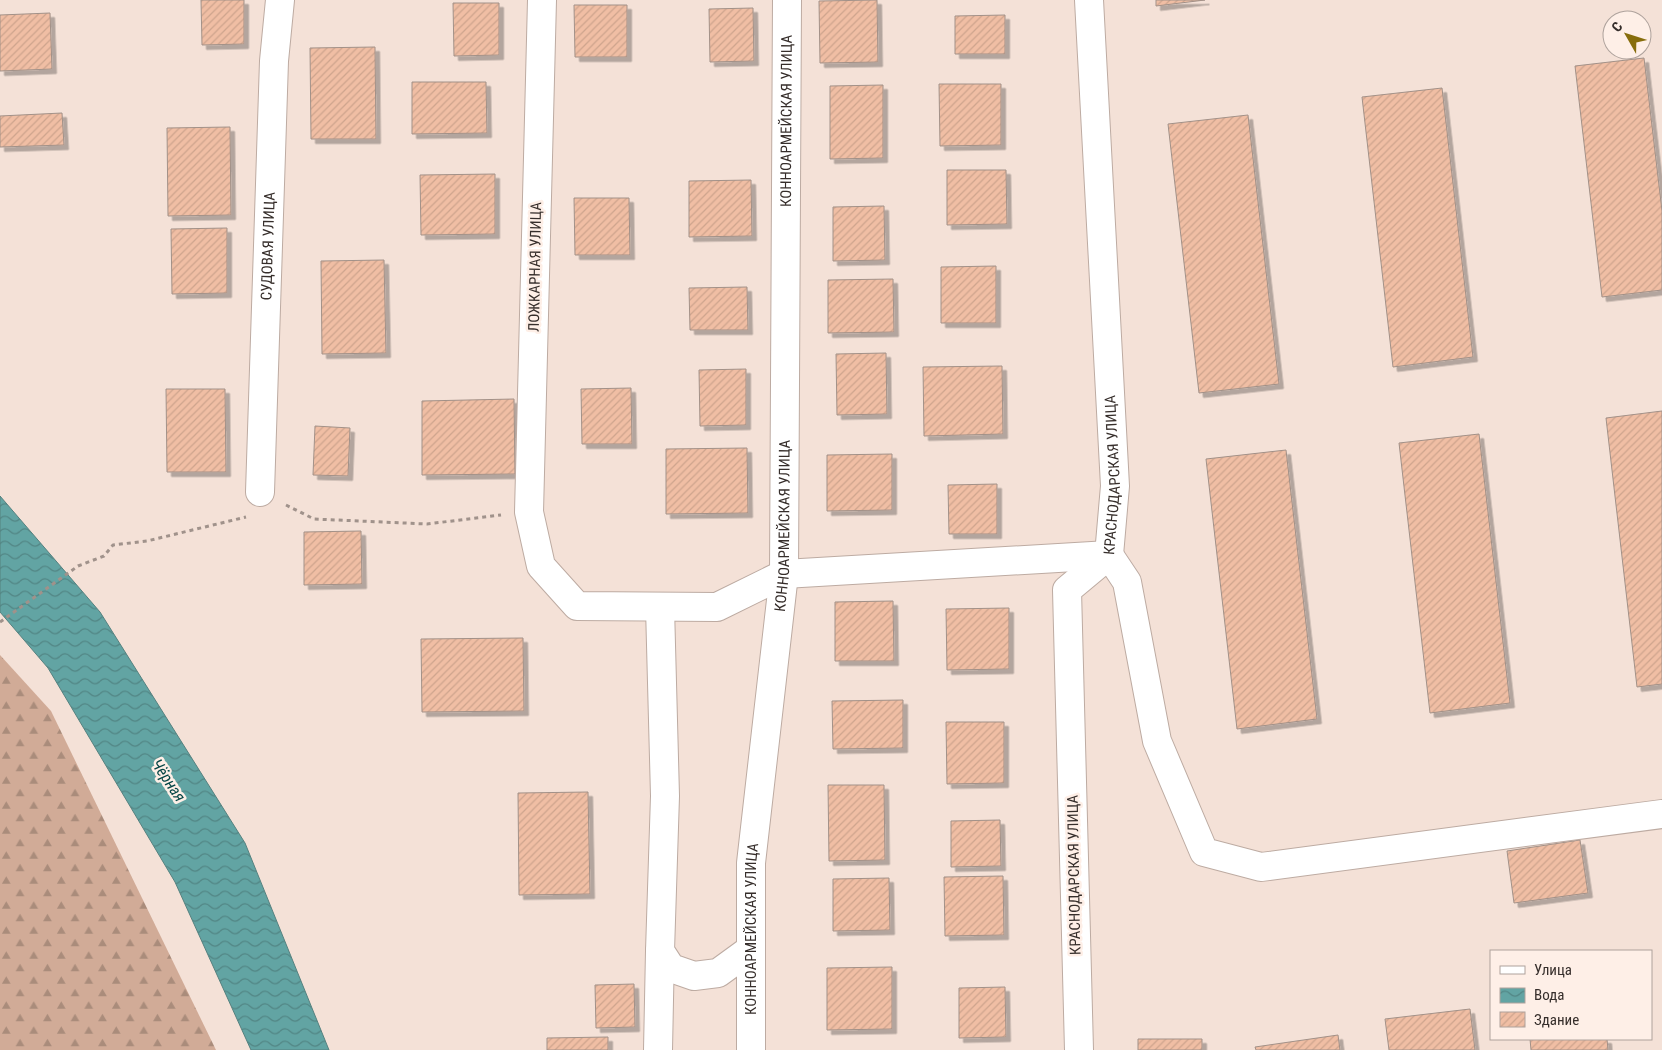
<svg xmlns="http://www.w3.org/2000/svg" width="1662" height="1050" font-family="'Roboto Condensed',sans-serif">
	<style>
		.forest { fill: url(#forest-firs) }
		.water { fill: url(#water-waves); stroke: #55817f }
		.building { fill: url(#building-hatch); stroke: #a29188; filter: url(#shadow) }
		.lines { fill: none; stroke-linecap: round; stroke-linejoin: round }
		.minor-casing { stroke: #bdaba2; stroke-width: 30 }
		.path { stroke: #a0928b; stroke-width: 3; stroke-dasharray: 4 4; stroke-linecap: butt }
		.minor { stroke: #fff; stroke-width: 28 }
		.labels { text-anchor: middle; stroke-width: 5; stroke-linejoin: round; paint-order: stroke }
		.street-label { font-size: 15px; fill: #362e2b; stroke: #feefe7 }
		.water-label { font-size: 16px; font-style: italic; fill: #064646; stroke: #feefe7 }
	</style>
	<defs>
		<pattern id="forest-firs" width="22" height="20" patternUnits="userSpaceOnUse" patternTransform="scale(1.25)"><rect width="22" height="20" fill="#d1ab97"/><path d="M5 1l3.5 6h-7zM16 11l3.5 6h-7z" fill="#aa8c7b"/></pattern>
		<pattern id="water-waves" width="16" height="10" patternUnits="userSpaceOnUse" patternTransform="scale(1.25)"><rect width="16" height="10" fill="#62a4a3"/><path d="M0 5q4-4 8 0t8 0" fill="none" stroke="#528685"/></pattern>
		<pattern id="building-hatch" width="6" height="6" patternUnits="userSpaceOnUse" patternTransform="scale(1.25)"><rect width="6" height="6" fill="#f0bea4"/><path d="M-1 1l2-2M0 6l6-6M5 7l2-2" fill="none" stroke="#cea48d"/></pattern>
		<filter id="shadow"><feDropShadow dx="4.5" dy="4.5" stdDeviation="0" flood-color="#0004"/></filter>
	</defs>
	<rect width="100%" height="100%" fill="#f4e1d7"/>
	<path class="forest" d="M0 655 51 711 216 1050H0Z"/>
	<path class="water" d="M0 496 100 612 245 843 329 1050H251L175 882 48 668 0 612Z"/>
	<path class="building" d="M201 0H244V44L202 45Z
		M877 0 878 62 820 63 819 1Z
		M1156 0H1205L1156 6Z
		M453 3H499V55L454 56Z
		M574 5H627V57H575Z
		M753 8 754 61 710 62 709 9Z
		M50 13 52 69 0 71V15Z
		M1005 15V54H955V16Z
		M375 47 376 139H311L310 48Z
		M1644 58 1662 211V290L1602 297 1575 66Z
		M412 82H486L487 133 412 134Z
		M939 84H1001V145L940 146Z
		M883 85V158L830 159V86Z
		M1442 88 1473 357 1393 367 1362 97Z
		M62 113 64 145 0 147V116Z
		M1248 115 1279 384 1199 393 1168 124Z
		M230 127 231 215 168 216 167 128Z
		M947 170H1006L1007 224 947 225Z
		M495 174V234L421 235 420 175Z
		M751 180 752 236 689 237V181Z
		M574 198H629L630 255H575Z
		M884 206 885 260 833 261V207Z
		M227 228V293L172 294 171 229Z
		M384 260 386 353 322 354 321 261Z
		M996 266V323H941V267Z
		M893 279 894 332 828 333V280Z
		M747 287 748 330H690L689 288Z
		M886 353 887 414 837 415 836 354Z
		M1002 366 1003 434 924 436 923 367Z
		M746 369V425L700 426 699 370Z
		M631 388 632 444H582L581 389Z
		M166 389H225L226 472H167Z
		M514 399 515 474 422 475V401Z
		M1662 411V684L1637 687 1606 418Z
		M315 426 350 428 348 476 313 475Z
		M1479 434 1510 703 1430 713 1399 443Z
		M747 448 748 513 666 514V449Z
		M1286 450 1317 719 1237 729 1206 459Z
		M892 454V510L827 511V455Z
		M997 484V534H949L948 485Z
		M361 531 362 584 304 585V532Z
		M893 601 894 661H835V602Z
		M1009 608V669L947 670 946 609Z
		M523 638 524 711 422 712 421 639Z
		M903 700V748L833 749 832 701Z
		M946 722H1004V783L947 784Z
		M828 785H884L885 860 829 861Z
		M588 792 590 894 519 895 518 793Z
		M1000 820 1001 866 951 867V821Z
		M1580 840 1588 893 1514 903 1507 851Z
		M1003 876 1004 935 945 936 944 877Z
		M889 878 890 930 833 931V879Z
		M892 967V1029L827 1030V968Z
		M634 984 635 1027 596 1028 595 985Z
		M1005 987 1006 1037 959 1038V988Z
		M1470 1009 1475 1050H1389L1385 1019Z
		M1338 1035 1340 1050H1256L1255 1047Z
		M608 1037V1050H547V1038Z
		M1138 1039H1202V1050H1138Z
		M1530 1039H1607L1608 1050H1531Z"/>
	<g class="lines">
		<defs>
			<g id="minor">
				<path d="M542 0 529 512 541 566 577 606 717 607 784 574 1109 555 1127 582 1157 741 1204 852 1261 867 1662 814"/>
				<path id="s1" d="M260 492 274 61 280 0"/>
				<path d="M660 607 665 796 660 951 671 968 694 976 718 973 751 949"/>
				<path d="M658 1050 660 951"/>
				<path id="s2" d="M751 1050V863L784 574 787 0"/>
				<path id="s3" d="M1079 1050 1067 590 1109 555 1115 486 1089 0"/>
			</g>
		</defs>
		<use href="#minor" class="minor-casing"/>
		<path class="path" d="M286 505 314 519 427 524 501 515
			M0 622 78 566 104 556 113 545 147 541 246 517"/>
		<use href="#minor" class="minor"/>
	</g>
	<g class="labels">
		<g class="street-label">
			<text dy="5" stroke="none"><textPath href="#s2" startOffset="931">КОННОАРМЕЙСКАЯ УЛИЦА</textPath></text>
			<text dy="5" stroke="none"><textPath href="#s1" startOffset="246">СУДОВАЯ УЛИЦА</textPath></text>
			<text transform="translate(535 267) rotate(-89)" y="5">ЛОЖКАРНАЯ УЛИЦА</text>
			<text dy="5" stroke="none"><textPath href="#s3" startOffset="595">КРАСНОДАРСКАЯ УЛИЦА</textPath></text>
			<text dy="5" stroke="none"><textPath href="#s2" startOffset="526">КОННОАРМЕЙСКАЯ УЛИЦА</textPath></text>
			<text transform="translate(1074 875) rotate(-91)" y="5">КРАСНОДАРСКАЯ УЛИЦА</text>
			<text dy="5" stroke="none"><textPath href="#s2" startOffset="121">КОННОАРМЕЙСКАЯ УЛИЦА</textPath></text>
		</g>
		<g class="water-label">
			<text transform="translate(169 780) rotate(56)" y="6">Чёрная</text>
		</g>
	</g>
	<rect x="1490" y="950" width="162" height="90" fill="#feefe7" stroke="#aea29c"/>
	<rect x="1500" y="966" width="25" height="8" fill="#ffffff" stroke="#aea29c"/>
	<text x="1534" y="975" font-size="15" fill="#362e2b">Улица</text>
	<rect x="1500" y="988" width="25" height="15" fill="url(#water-waves)" stroke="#aea29c"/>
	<text x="1534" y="1000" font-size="15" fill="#362e2b">Вода</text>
	<rect x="1500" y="1012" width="25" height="15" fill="url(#building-hatch)" stroke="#aea29c"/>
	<text x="1534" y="1025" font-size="15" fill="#362e2b">Здание</text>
	<g transform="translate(1627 35) rotate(309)"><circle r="24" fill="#feefe7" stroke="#aea29c"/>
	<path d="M0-4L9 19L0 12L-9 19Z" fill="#876d0c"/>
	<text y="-8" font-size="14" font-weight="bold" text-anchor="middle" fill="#362e2b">С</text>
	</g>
</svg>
